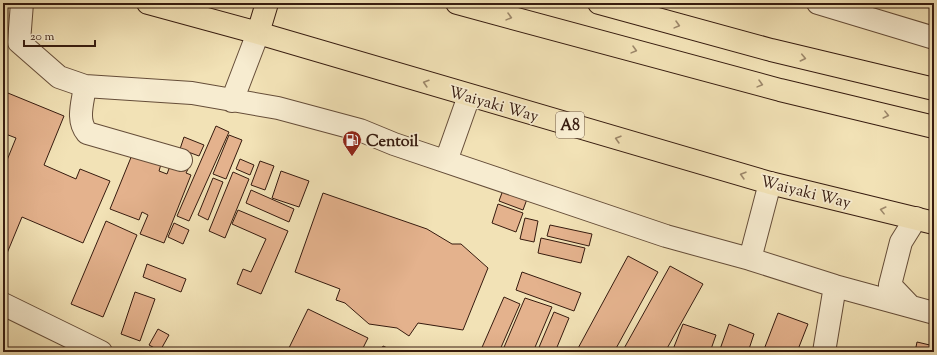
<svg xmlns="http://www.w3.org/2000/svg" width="937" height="355" font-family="'Sorts Mill Goudy',serif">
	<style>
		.building { fill: #e4b28d; stroke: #361b0f }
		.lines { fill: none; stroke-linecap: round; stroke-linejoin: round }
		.minor-casing { stroke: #654d39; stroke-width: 24 }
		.highway-casing { stroke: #361b0f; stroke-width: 24 }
		.minor { stroke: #f7ecd0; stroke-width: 22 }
		.highway { stroke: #f2e2b6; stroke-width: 22 }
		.oneway { stroke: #9d886b }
		.labels { text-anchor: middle; stroke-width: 3.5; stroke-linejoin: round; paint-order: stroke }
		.shield { fill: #f7ecd0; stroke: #705a49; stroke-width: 1 }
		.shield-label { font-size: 15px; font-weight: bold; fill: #361b0f }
		.street-label { font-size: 16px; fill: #361b0f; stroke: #f7ecd0 }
		.poi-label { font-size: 16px; font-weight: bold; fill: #361b0f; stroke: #f7ecd0; text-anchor: start }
	</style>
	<rect width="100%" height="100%" fill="#f2e2b6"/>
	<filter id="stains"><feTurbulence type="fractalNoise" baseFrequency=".005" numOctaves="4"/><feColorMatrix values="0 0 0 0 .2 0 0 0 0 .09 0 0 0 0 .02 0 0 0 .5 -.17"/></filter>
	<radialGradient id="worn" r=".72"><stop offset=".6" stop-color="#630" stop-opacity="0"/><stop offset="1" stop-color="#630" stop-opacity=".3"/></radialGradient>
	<path class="building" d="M3 91 64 116 44 165 76 179 80 169 110 181 83 243 22 217 3 263V170L16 138 3 133Z
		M216 126 229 132 189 221 177 216Z
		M229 135 242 140 226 179 213 174Z
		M184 137 204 145 199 156 180 149Z
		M134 150 162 161 159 171 167 174 170 166 175 164 188 169 186 173 191 175 164 243 140 234 148 215 142 212 139 220 110 209Z
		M240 159 254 165 250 175 236 169Z
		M260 161 274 166 265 190 251 185Z
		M281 171 309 181 299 207 272 198Z
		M233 172 249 179 225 238 209 231Z
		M213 178 223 182 208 220 198 215Z
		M251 190 294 209 289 222 246 203Z
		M503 190 527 199 523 210 499 201Z
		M323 193 427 229 452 244H461L488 268 463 330 418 323 409 336 397 328 369 324 345 303 336 300 340 289 295 272Z
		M498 204 523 213 516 232 492 223Z
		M238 210 288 231 261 294 237 284 243 269 251 272 266 239 232 224Z
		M525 218 538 221 534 242 520 239Z
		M106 221 137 235 103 317 71 304Z
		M174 223 189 230 183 244 168 237Z
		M550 225 592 234 589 246 547 236Z
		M541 238 585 248 581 263 538 253Z
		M628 256 658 272 614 352H576Z
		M147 264 186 279 181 292 143 277Z
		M670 266 703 284 665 352H622Z
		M522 272 581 293 574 311 516 290Z
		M135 292 155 299 140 341 121 334Z
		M504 297 520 304 499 352H480Z
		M525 298 552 307 533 352H502Z
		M308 309 368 338 361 352H287Z
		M554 312 569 318 555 352H537Z
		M778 313 808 324 797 352H763Z
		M683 324 716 335 710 352H672Z
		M729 324 754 334 748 352H719Z
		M158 329 169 335 160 351 149 345Z
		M917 342 934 346V352H915Z
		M383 346 396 352H380Z"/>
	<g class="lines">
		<defs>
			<path id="minor" d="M22 3 19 42 59 77 85 86 192 93 278 108 360 130 394 144 666 236 750 259 835 286 934 313
				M818 3 934 38
				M85 86C83 102 76 120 87 133L181 160
				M232 101 258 33
				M446 161 469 96
				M750 259 770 183
				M3 304 101 352
				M910 306 890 285 901 242 916 218
				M824 352 835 286"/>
			<path id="highway" d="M148 3 258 33 770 183 934 223
				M457 3 780 90 934 127
				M599 3 771 50 934 89
				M258 33 267 3"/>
		</defs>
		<use href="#minor" class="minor-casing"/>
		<use href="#highway" class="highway-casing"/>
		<use href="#minor" class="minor"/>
		<use href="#highway" class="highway"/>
	</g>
	<defs><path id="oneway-chevron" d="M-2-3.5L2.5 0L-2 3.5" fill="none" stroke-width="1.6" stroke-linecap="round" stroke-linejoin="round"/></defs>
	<g class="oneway">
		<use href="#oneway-chevron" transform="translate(509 17) rotate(15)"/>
		<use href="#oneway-chevron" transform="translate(677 25) rotate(15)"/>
		<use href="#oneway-chevron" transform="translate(634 50) rotate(15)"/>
		<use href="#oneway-chevron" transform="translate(803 58) rotate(13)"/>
		<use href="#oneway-chevron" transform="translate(426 83) rotate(-163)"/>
		<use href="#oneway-chevron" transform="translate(760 84) rotate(15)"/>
		<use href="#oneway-chevron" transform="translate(886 115) rotate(14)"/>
		<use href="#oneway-chevron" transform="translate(618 139) rotate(-164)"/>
		<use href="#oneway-chevron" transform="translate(743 175) rotate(-164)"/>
		<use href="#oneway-chevron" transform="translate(883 210) rotate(-166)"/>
	</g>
	<defs>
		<symbol id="fuel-pin" viewBox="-11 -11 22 30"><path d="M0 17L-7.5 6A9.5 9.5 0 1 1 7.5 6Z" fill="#8f2418" stroke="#f7ecd0"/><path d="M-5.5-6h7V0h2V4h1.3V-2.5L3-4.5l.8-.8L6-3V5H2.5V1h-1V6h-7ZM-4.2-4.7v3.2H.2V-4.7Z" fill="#fff"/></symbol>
	</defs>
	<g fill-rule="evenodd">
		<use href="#fuel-pin" x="341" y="129" width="22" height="30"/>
	</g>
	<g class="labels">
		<rect class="shield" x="556" y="112" width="28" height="26" rx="3"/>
		<g class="shield-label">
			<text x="570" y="130">A8</text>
		</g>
		<g class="street-label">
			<text transform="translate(494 103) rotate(16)" y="6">Waiyaki Way</text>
			<text transform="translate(806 191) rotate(14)" y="6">Waiyaki Way</text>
		</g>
		<g class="poi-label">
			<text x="366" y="146">Centoil</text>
		</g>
	</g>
	<rect width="937" height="355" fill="none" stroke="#f2e2b6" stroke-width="16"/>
	<rect x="4" y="4" width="929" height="347" fill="none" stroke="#361b0f" stroke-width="2"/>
	<rect x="8" y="8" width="921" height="339" fill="none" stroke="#361b0f"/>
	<path d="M24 40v6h71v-6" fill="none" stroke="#361b0f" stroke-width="2"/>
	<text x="30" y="40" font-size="12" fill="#361b0f" stroke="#f7ecd0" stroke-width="3" paint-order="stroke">20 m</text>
	<rect width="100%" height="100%" filter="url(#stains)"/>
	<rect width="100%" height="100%" fill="url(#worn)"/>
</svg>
